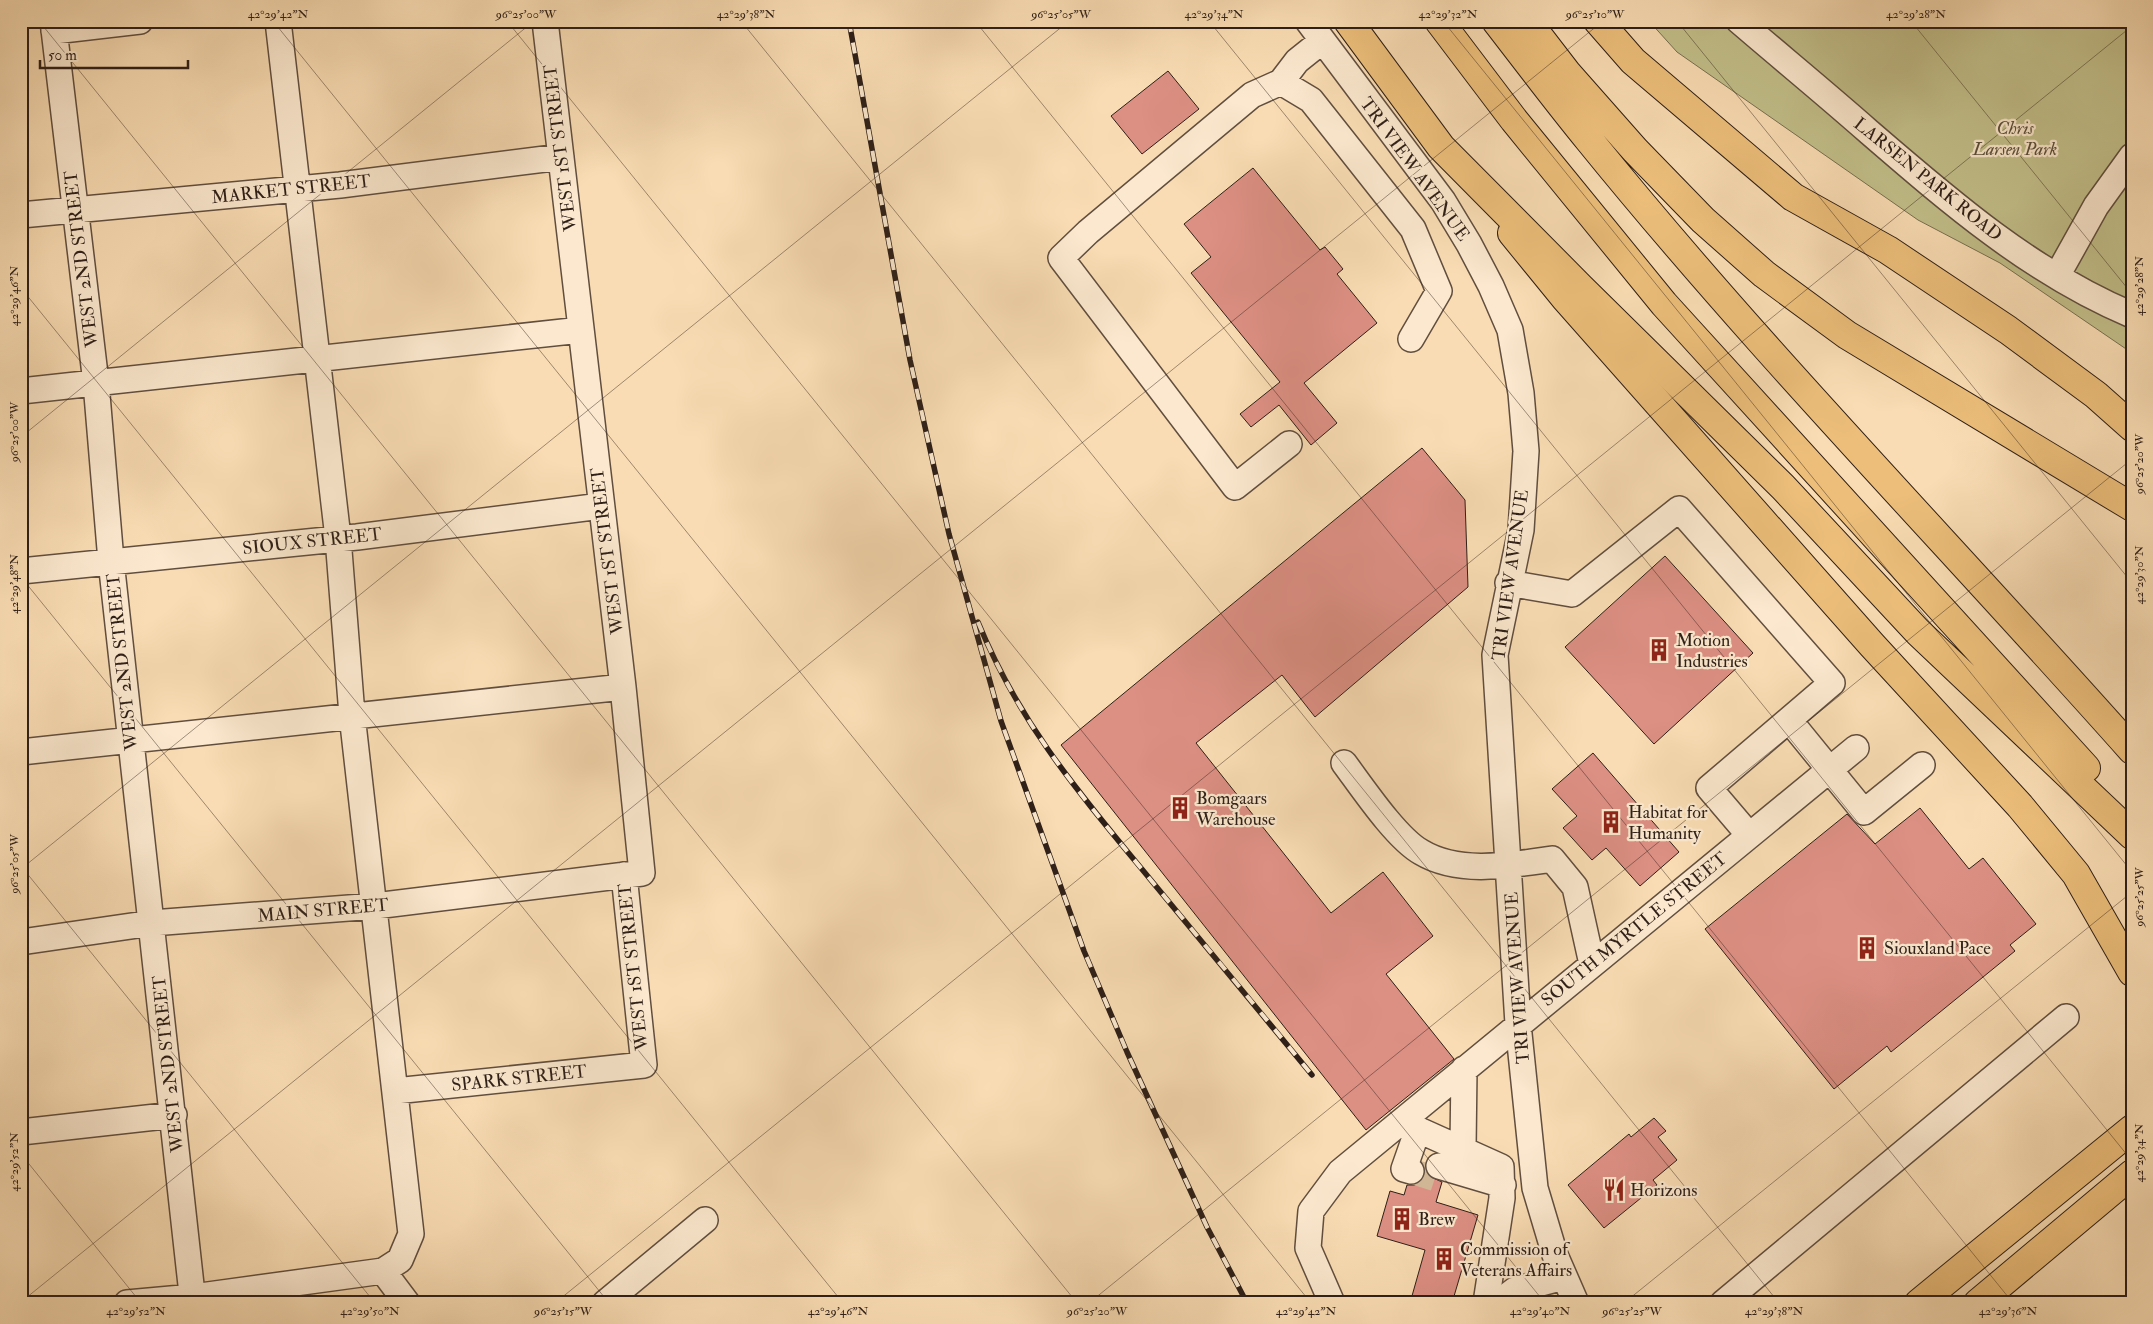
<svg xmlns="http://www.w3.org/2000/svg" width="2153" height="1324" font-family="'IM FELL Double Pica',serif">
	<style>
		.green { fill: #c2bf8a; stroke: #786f51 }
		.building { fill: #dc8f83; stroke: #2e1f18 }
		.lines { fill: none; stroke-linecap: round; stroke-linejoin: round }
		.minor-tunnel { stroke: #d0b694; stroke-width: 25; stroke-dasharray: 25 12; stroke-linecap: butt }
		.minor-casing { stroke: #614e3f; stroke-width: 28 }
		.major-casing { stroke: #2e1f18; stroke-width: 30 }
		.highway-casing { stroke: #2e1f18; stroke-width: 30 }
		.minor { stroke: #fbe8ce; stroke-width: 25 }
		.major { stroke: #ecbe7a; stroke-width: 28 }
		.highway { stroke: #ecbe7a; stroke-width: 28 }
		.rail-casing { stroke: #2e1f18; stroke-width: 5.5 }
		.rail { stroke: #fbe8ce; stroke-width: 4; stroke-dasharray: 11; stroke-linecap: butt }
		.ticks { fill: none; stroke: #2e1f18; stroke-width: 1; stroke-opacity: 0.45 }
		.labels { text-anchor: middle; stroke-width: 4.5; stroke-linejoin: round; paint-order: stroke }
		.park-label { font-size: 18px; font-style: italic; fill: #5a4f3a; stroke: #fbe8ce }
		.street-label { font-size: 18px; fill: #2e1f18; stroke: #fbe8ce }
		.poi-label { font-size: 18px; fill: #2e1f18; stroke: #fbe8ce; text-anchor: start }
		.neatline { fill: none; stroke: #2e1f18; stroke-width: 2 }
		.ticks-label { font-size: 12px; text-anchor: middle; fill: #2e1f18 }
	</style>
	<rect width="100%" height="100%" fill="#f9dcb3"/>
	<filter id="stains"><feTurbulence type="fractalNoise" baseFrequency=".004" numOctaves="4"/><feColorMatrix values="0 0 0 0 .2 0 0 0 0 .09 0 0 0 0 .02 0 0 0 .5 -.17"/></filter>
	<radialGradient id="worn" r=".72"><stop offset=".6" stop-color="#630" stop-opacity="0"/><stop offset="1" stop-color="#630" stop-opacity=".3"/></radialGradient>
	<path class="green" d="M1649 21H2132V353L2000 263 1918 220 1677 52Z"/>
	<path class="building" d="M1168 71 1199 109 1142 154 1111 116Z
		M1253 168 1320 250 1325 247 1343 269 1337 274 1377 323 1304 383 1337 423 1311 445 1279 405 1251 427 1240 414 1280 382 1191 273 1211 257 1184 224Z
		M1422 448 1465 500 1468 587 1315 717 1282 675 1196 743 1331 913 1383 872 1433 936 1386 974 1454 1059 1366 1130 1061 745Z
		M1665 556 1753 653 1654 744 1565 647Z
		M1593 753 1679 852 1640 886 1606 848 1592 860 1563 828 1577 816 1552 789Z
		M1920 808 1969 869 1983 858 2036 924 2010 945 2015 951 1891 1052 1887 1046 1834 1089 1705 929 1847 814 1875 844Z
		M1654 1118 1666 1131 1658 1137 1677 1160 1653 1180 1657 1185 1604 1228 1568 1185 1629 1134 1631 1137Z
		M1425 1169 1429 1176 1442 1182 1436 1202 1478 1215 1452 1303H1410L1425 1250 1377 1236 1390 1191 1404 1195 1407 1185H1415L1421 1181Z"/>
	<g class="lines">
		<path class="minor-tunnel" d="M1411 1171 1442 1181"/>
		<defs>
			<path id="minor" d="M53 21 96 383 111 561 193 1303
				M1308 21 1443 201 1469 244 1491 286 1510 330 1521 393 1526 451 1521 530 1495 655 1518 1024 1535 1188 1555 1255 1576 1303
				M1739 21C1782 58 1826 94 1869 132 1950 202 2032 273 2132 315
				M54 31 140 21
				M1281 82 1297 61 1322 41
				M21 215 340 185 561 157
				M2057 276 2096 206 2132 156
				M21 391 581 330
				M1289 444 1235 487 1061 258 1088 232 1252 95 1281 82 1311 100 1413 229 1439 291 1411 339
				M21 571 357 537 601 506
				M1508 583 1572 594 1679 509 1832 683 1709 788 1749 835
				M1789 720 1864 812 1922 765
				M21 752 623 687
				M1344 763C1362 787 1396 838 1421 852 1459 875 1511 865 1552 859L1575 887 1592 964
				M21 942 152 923 375 906 642 873 623 687 545 21
				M395 1091 644 1065 624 875
				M1401 1122 1501 1167 1502 1198 1486 1303
				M21 1132 174 1115
				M1463 1148 1464 1069
				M1439 1166 1503 1185
				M1411 1171 1404 1169 1418 1129
				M383 1271 407 1303
				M127 1303 193 1297 383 1271 400 1260 411 1234 352 715 338 538 278 21
				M605 1303 705 1220
				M1332 1303 1308 1248 1311 1211 1340 1172 1856 748
				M1498 1303 1515 1290 1564 1277
				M1723 1303 2066 1017"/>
			<path id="major" d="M1512 233 1565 298 1872 645 2020 806 2076 874 2132 972
				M1919 1303 2132 1129
				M1978 1303 2132 1174"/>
			<path id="highway" d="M1348 21 1441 147 1580 287 1783 487 1918 632 2132 835
				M1439 21 1514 120 1664 304 2086 768
				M1496 21C1527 61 1557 101 1589 140 1760 351 1951 546 2132 750
				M1527 21 1567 73 1635 150 1703 220 1764 274 1847 335 2132 507
				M1598 21 1633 61 1793 197 1888 250 2008 330 2096 395 2132 427"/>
		</defs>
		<use href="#minor" class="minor-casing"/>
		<use href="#major" class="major-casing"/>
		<use href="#highway" class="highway-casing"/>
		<use href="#minor" class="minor"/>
		<use href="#major" class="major"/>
		<use href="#highway" class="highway"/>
		<defs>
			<path id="rail" d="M849 21 910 360 949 534 1001 721 1084 951 1127 1052 1207 1227 1247 1303
				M978 622C1020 725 1080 794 1150 879 1204 944 1258 1009 1312 1075"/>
		</defs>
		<use href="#rail" class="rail-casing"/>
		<use href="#rail" class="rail"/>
	</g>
	<path class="ticks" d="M39 21 1077 1303M273 21 1311 1303M507 21 1545 1303M741 21 1779 1303M975 21 2013 1303M1209 21 2132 1161M1443 21 2132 872M1677 21 2132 583M1911 21 2132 294M21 288 843 1303M21 437 534 21M21 577 609 1303M21 866 375 1303M21 869 1069 21M21 1154 141 1303M21 1302 1603 21M555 1303 2132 26M1089 1303 2132 459M1624 1303 2132 892"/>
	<defs>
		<symbol id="building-bare" viewBox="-9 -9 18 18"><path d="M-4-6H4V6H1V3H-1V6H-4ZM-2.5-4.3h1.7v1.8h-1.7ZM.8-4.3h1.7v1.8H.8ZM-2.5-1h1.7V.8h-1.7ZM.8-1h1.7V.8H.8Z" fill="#8f2418" stroke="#fbe8ce" stroke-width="2.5" paint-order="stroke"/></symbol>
		<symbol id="restaurant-bare" viewBox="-9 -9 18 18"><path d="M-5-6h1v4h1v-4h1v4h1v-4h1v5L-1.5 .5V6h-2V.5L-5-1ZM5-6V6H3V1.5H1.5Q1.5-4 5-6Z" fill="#8f2418" stroke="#fbe8ce" stroke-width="2.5" paint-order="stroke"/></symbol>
	</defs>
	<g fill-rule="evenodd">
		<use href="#building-bare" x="1643" y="634" width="32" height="32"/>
		<use href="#building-bare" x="1164" y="792" width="32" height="32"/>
		<use href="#building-bare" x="1595" y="806" width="32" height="32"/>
		<use href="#building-bare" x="1851" y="932" width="32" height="32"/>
		<use href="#restaurant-bare" x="1598" y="1174" width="32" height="32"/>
		<use href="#building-bare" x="1386" y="1203" width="32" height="32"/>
		<use href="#building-bare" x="1428" y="1243" width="32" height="32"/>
	</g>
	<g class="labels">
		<g class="park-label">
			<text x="2015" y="134">Chris<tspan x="2015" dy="21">Larsen Park</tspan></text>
		</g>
		<g class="street-label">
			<text transform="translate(560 148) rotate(-97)" y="6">WEST 1ST STREET</text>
			<text transform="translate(1415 169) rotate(54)" y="6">TRI VIEW AVENUE</text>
			<text transform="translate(1928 179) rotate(39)" y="6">LARSEN PARK ROAD</text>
			<text transform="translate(291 189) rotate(-6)" y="6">MARKET STREET</text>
			<text transform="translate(81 259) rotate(-97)" y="6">WEST 2ND STREET</text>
			<text transform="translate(312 541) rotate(-6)" y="6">SIOUX STREET</text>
			<text transform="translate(607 551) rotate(-97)" y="6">WEST 1ST STREET</text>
			<text transform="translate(1510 575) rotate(-82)" y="6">TRI VIEW AVENUE</text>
			<text transform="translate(122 662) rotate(-96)" y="6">WEST 2ND STREET</text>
			<text transform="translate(323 910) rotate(-5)" y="6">MAIN STREET</text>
			<text transform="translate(1634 929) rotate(-39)" y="6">SOUTH MYRTLE STREET</text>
			<text transform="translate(633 967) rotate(-96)" y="6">WEST 1ST STREET</text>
			<text transform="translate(1517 978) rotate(-94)" y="6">TRI VIEW AVENUE</text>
			<text transform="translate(168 1064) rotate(-96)" y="6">WEST 2ND STREET</text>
			<text transform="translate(519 1078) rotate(-6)" y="6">SPARK STREET</text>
		</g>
		<g class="poi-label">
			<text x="1676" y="646">Motion<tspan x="1676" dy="21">Industries</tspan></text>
			<text x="1196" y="804">Bomgaars<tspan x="1196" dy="21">Warehouse</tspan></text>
			<text x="1628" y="818">Habitat for<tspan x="1628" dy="21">Humanity</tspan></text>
			<text x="1884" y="954">Siouxland Pace</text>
			<text x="1630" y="1196">Horizons</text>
			<text x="1418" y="1225">Brew</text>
			<text x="1460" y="1255">Commission of<tspan x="1460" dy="21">Veterans Affairs</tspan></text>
		</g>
	</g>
	<rect width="2153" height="1324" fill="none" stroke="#f9dcb3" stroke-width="55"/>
	<path d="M40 60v8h148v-8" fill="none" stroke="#2e1f18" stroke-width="2.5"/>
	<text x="48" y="60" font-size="15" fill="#2e1f18" stroke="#fbe8ce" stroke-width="4" paint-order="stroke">50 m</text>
	<rect x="28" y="28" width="2098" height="1268" class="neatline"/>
	<g class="ticks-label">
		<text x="278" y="18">42°29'42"N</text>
		<text x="526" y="18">96°25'00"W</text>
		<text x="746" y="18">42°29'38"N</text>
		<text x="1061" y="18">96°25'05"W</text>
		<text x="1214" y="18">42°29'34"N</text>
		<text x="1448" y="18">42°29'32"N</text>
		<text x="1595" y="18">96°25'10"W</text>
		<text x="1916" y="18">42°29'28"N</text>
		<text transform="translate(2139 286) rotate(-90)" y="4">42°29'28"N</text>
		<text transform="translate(14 296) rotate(-90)" y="4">42°29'46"N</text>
		<text transform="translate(14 432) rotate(-90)" y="4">96°25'00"W</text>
		<text transform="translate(2139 464) rotate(-90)" y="4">96°25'20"W</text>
		<text transform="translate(2139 575) rotate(-90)" y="4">42°29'30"N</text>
		<text transform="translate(14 584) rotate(-90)" y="4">42°29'48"N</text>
		<text transform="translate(14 864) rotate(-90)" y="4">96°25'05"W</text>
		<text transform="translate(2139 897) rotate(-90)" y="4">96°25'25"W</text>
		<text transform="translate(2139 1153) rotate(-90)" y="4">42°29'34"N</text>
		<text transform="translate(14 1162) rotate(-90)" y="4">42°29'52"N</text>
		<text x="136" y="1315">42°29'52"N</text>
		<text x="370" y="1315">42°29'50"N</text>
		<text x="563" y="1315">96°25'15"W</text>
		<text x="838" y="1315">42°29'46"N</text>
		<text x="1097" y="1315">96°25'20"W</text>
		<text x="1306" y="1315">42°29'42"N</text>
		<text x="1540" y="1315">42°29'40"N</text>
		<text x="1632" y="1315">96°25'25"W</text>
		<text x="1774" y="1315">42°29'38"N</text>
		<text x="2008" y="1315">42°29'36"N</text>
	</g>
	<rect width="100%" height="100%" filter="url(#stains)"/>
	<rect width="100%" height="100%" fill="url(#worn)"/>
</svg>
